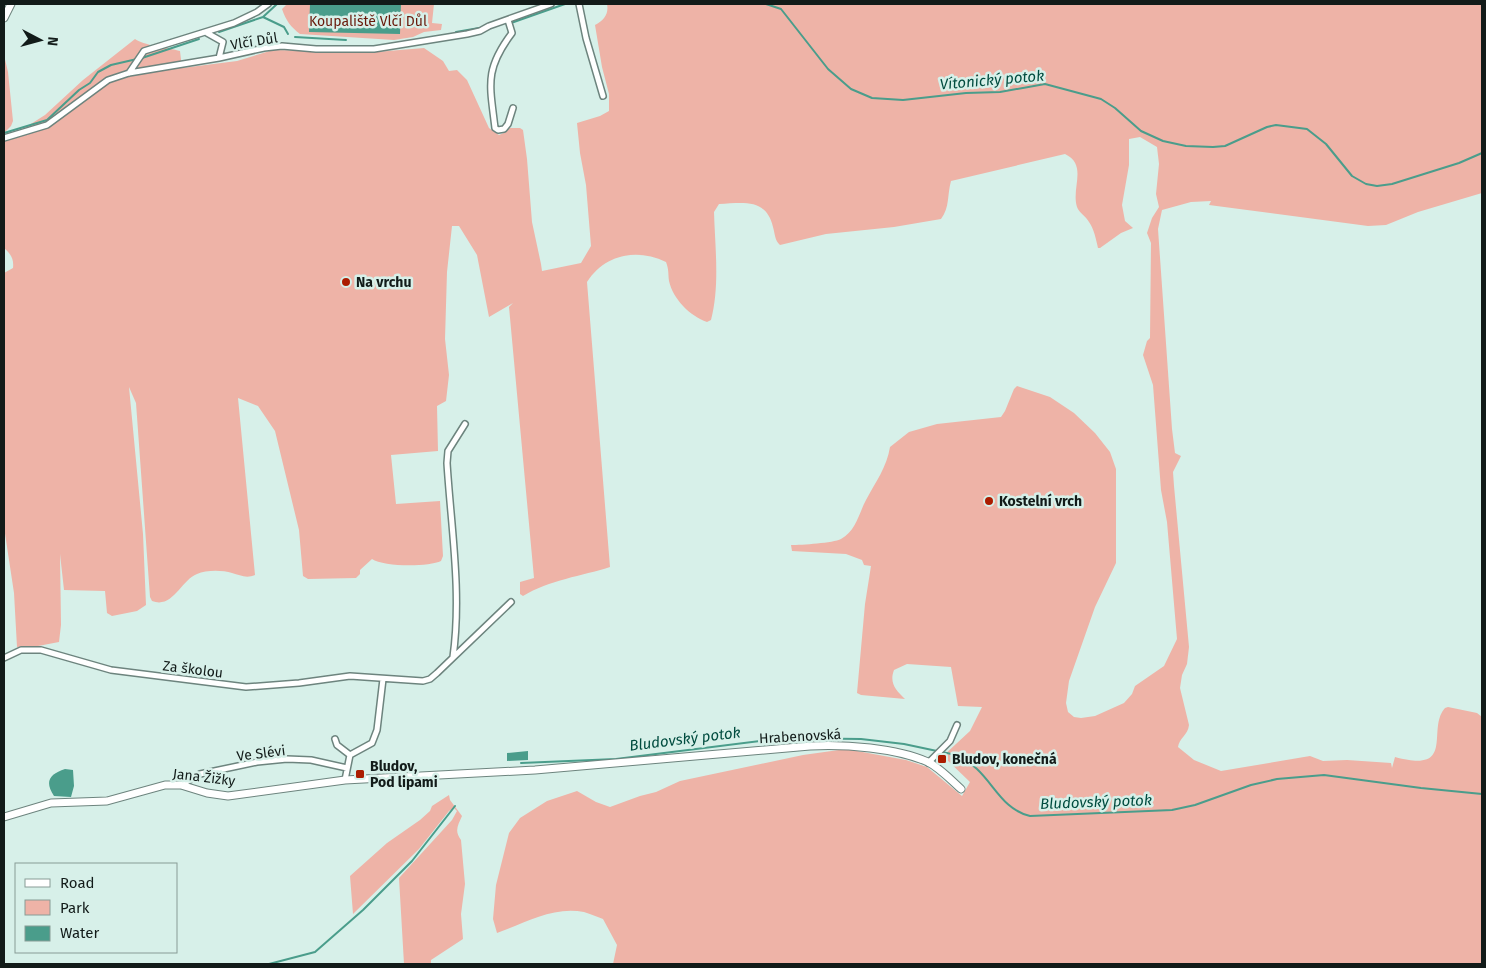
<svg xmlns="http://www.w3.org/2000/svg" width="1486" height="968" font-family="'Fira Sans',sans-serif">
	<style>
		.green { fill: #eeb3a7 }
		.water { fill: #4a9d8b }
		.lines { fill: none; stroke-linecap: round; stroke-linejoin: round }
		.stream { stroke: #4a9d8b; stroke-width: 2 }
		.street-casing { stroke: #6d847e; stroke-width: 8 }
		.secondary-casing { stroke: #6d847e; stroke-width: 9 }
		.street { stroke: #fff; stroke-width: 5 }
		.secondary { stroke: #fff; stroke-width: 7 }
		.poi-dot { fill: #ab1c00; stroke: #d7f0e9; stroke-width: 2 }
		.labels { text-anchor: middle; stroke-width: 5; stroke-linejoin: round; paint-order: stroke }
		.park-label { font-size: 14px; fill: #69190b; stroke: #d7f0e9 }
		.street-label { font-size: 14px; fill: #121b19; stroke: #d7f0e9 }
		.poi-label { font-size: 14px; font-weight: bold; fill: #121b19; stroke: #d7f0e9; text-anchor: start }
		.water-label { font-size: 15px; font-style: italic; fill: #004c3f; stroke: #d7f0e9 }
	</style>
	<rect width="100%" height="100%" fill="#d7f0e9"/>
	<path class="green" d="M287 4H434L432 23 442 24 441 30 424 32 413 37 394 40 300 34C291 27 286 21 282 9Z
		M607 4H1482V193L1418 212 1386 225 1368 226 1209 205 1211 201 1191 202 1162 210 1158 229 1172 429 1175 453 1181 456 1173 472 1174 486 1189 647 1187 664 1182 675 1180 688 1189 725C1188 735 1179 738 1178 747L1194 760 1221 771 1310 756 1323 761 1347 760 1391 763 1392 768 1395 757C1457 774 1426 729 1445 708L1448 707 1477 713 1482 717V964H613L617 945 603 919C597 917 591 914 584 912 553 906 525 923 497 933L493 919 496 885 509 833 520 818 547 801 577 791 596 802 610 807 640 796 656 792 680 781 803 755 846 749 906 760 927 767 962 796 970 782 943 756 970 731 982 707 958 706 951 667 907 664 894 670C889 683 896 690 905 699L861 695 857 693 865 604 871 566 864 565 862 560 846 554 792 551 791 545C802 545 833 543 841 539 856 531 859 513 866 500 875 483 887 467 890 447L909 432 937 424 1001 417 1005 411 1014 389 1017 386 1050 397 1074 413 1095 433 1110 452 1116 469V563L1095 607 1069 681 1066 703 1068 712 1074 717 1081 718 1095 716 1124 703 1132 694 1135 686 1164 666 1177 639 1167 522 1161 490 1153 385 1143 355 1147 341 1150 338 1151 243 1147 233 1152 218 1159 207 1156 194 1159 164 1157 147 1140 137 1129 139V165L1122 205 1125 221 1133 228 1121 233 1100 248H1098C1096 239 1094 229 1089 222 1086 216 1079 213 1077 207 1071 188 1088 165 1065 154L951 181C947 195 950 207 941 219L894 227 826 234 780 245C775 241 775 234 773 227 766 198 744 203 719 204L714 212C715 247 720 286 711 320L707 322C690 316 673 299 669 281 668 273 669 270 666 262 637 248 605 254 587 282L610 567C582 576 549 580 523 596L520 594V582L534 578 509 307 513 303 489 317 477 255 459 226H452L447 272 445 339 449 375 446 401 437 406 438 451 391 455 396 504 440 501 443 556 441 561C429 567 383 567 372 559L360 570V574L356 578 308 579 303 576 299 530 275 431 258 406 238 398 255 575C246 579 240 575 232 573 222 570 206 570 197 574 181 580 173 609 152 601L150 597 136 403 129 387 143 534 146 605 137 611 112 616 107 613 105 591 64 590 60 554 61 625 59 642 38 646 17 647 14 593 4 527V273L13 268C14 259 11 254 4 248V141L45 115 83 80 135 39C142 45 169 48 180 51L182 68 237 61 273 50 376 52 424 48 443 61 449 71 457 70 467 80 489 128 499 135 506 132 510 128H520L523 130 527 159 532 222 541 264 542 271 581 263 591 246 586 185 580 153 577 123 600 116 609 111V94L602 67 595 25C604 20 609 14 607 4Z
		M4 55 8 72 13 121 11 126 4 133Z
		M449 795 450 800 462 816C458 825 454 831 461 840L465 884 461 914 463 939 431 960V964H404L399 878 452 820 457 811 454 808 449 811 419 849 353 914 350 876 387 843 420 820 430 811 432 806Z"/>
	<path class="water" d="M310 4H401L400 34 309 32Z
		M528 751V760L507 761V753Z
		M65 769 73 770 74 786 71 797 54 796C44 781 50 774 65 769Z"/>
	<g class="lines">
		<path class="stream" d="M766 4 781 9 828 69 851 89 872 98 903 100 966 93 1000 92 1045 84 1101 99 1115 108 1141 131 1163 141 1186 146 1213 147 1225 146 1267 127 1276 125 1307 129 1326 144 1352 176 1366 184 1377 186 1392 184 1459 163 1482 153
			M263 17 277 4
			M511 23 565 4
			M219 32 263 17 284 27 288 34
			M456 32 479 28
			M295 37 346 40
			M142 58 199 39
			M4 133 47 120 79 90 90 83 98 72 111 65 137 59
			M942 752C955 754 967 760 977 769 995 786 1004 810 1030 816L1172 810 1195 805 1251 785 1277 779 1324 775 1421 788 1482 794
			M521 763 616 759 783 738 861 739 904 744 937 751
			M269 964 315 952 363 910 412 861 455 806"/>
		<defs>
			<path id="street" d="M579 4 586 38 603 96
				M508 20 512 33C484 70 490 85 495 128L498 130 504 129 508 124 513 108
				M207 33 223 42 219 58
				M129 73 144 51 234 23 257 12 268 4
				M4 138 47 125 108 80 129 73 219 58 264 48 282 46 316 49H374L467 34 480 31 489 26 551 4
				M453 657C462 593 451 527 447 463L448 451 465 424
				M4 658 21 650H41L111 670 246 687 299 683 350 676 423 681 430 679 437 673 511 602
				M335 739 337 745 350 755
				M350 755 372 743 377 730 383 679
				M928 763 950 741 957 725
				M345 780 350 755
				M181 785 200 774 257 762 287 759 311 760 347 768"/>
			<path id="secondary" d="M4 18 11 4
				M4 817 51 803 107 801 165 785H181L207 793 228 796 345 780 535 770 810 746C845 744 896 748 928 762 940 768 951 780 961 789"/>
		</defs>
		<use href="#street" class="street-casing"/>
		<use href="#secondary" class="secondary-casing"/>
		<use href="#street" class="street"/>
		<use href="#secondary" class="secondary"/>
	</g>
	<g class="poi-dot">
		<circle cx="346" cy="282" r="5"/>
		<circle cx="989" cy="501" r="5"/>
		<rect x="937" y="754" width="10" height="10" rx="2.5"/>
		<rect x="355" y="769" width="10" height="10" rx="2.5"/>
	</g>
	<g class="labels">
		<g class="park-label">
			<text x="368" y="26">Koupaliště Vlčí Důl</text>
		</g>
		<g class="street-label">
			<text transform="translate(254 41) rotate(-9)" y="5">Vlčí Důl</text>
			<text transform="translate(193 669) rotate(7)" y="5">Za školou</text>
			<text transform="translate(800 736) rotate(-3)" y="5">Hrabenovská</text>
			<text transform="translate(261 753) rotate(-7)" y="5">Ve Slévi</text>
			<text transform="translate(204 777) rotate(7)" y="5">Jana Žižky</text>
		</g>
		<g class="poi-label">
			<text x="356" y="287">Na vrchu</text>
			<text x="999" y="506">Kostelní vrch</text>
			<text x="952" y="764">Bludov, konečná</text>
			<text x="370" y="771">Bludov,<tspan x="370" dy="16">Pod lipami</tspan></text>
		</g>
		<g class="water-label">
			<text transform="translate(992 80) rotate(-5)" y="5">Vítonický potok</text>
			<text transform="translate(685 739) rotate(-7)" y="5">Bludovský potok</text>
			<text transform="translate(1096 802) rotate(-2)" y="5">Bludovský potok</text>
		</g>
	</g>
	<rect width="1486" height="968" fill="none" stroke="#121b19" stroke-width="10"/>
	<rect x="15" y="863" width="162" height="90" fill="#d7f0e9" stroke="#889b96"/>
	<rect x="25" y="879" width="25" height="8" fill="#ffffff" stroke="#889b96"/>
	<text x="60" y="888" font-size="15" fill="#121b19">Road</text>
	<rect x="25" y="900" width="25" height="15" fill="#eeb3a7" stroke="#889b96"/>
	<text x="60" y="913" font-size="15" fill="#121b19">Park</text>
	<rect x="25" y="926" width="25" height="15" fill="#4a9d8b" stroke="#889b96"/>
	<text x="60" y="938" font-size="15" fill="#121b19">Water</text>
	<g transform="translate(40 40) rotate(96)" stroke="#d7f0e9" stroke-width="4" paint-order="stroke">
	<path d="M0-4L9 19L0 12L-9 19Z" fill="#121b19"/>
	<text y="-8" font-size="14" font-weight="bold" text-anchor="middle" fill="#121b19">N</text>
	</g>
</svg>
